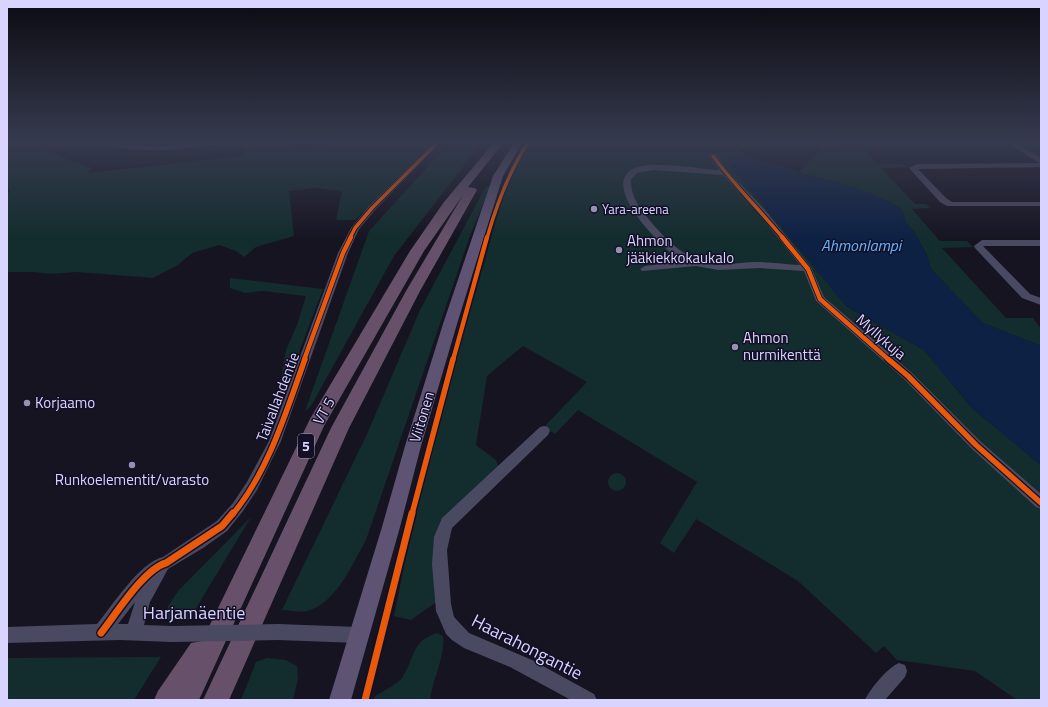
<svg xmlns="http://www.w3.org/2000/svg" width="1048" height="707" font-family="'Titillium Web',sans-serif">
	<style>
		.green { fill: #132c2d }
		.water { fill: #0d2144 }
		.lines { fill: none; stroke-linecap: round; stroke-linejoin: round }
		.stream { stroke: #0d2144; stroke-width: 2 }
		.minor { fill: #4a4962; fill-rule: evenodd }
		.major { fill: #5e5373; fill-rule: evenodd }
		.highway { fill: #67516a; fill-rule: evenodd }
		.minor-bridge { stroke: #4a4962; stroke-width: 16 }
		.cycleway-far3-casing { stroke: #130f26; stroke-width: 5.5 }
		.cycleway-far2-casing { stroke: #130f26; stroke-width: 6 }
		.cycleway-far1-casing { stroke: #130f26; stroke-width: 8 }
		.cycleway-casing { stroke: #130f26; stroke-width: 10 }
		.cycleway-far3 { stroke: #e8590c; stroke-width: 3.5 }
		.cycleway-far2 { stroke: #e8590c; stroke-width: 4.5 }
		.cycleway-far1 { stroke: #e8590c; stroke-width: 5.5 }
		.cycleway { stroke: #e8590c; stroke-width: 7 }
		.poi-dot { fill: #9591b1; stroke: #130f26; stroke-width: 1.5 }
		.labels { text-anchor: middle; stroke-width: 3; stroke-linejoin: round; paint-order: stroke }
		.far-poi-label { font-size: 13px; fill: #d9d4ff; stroke: #130f26; text-anchor: start }
		.shield { fill: #130f26; stroke: #9e99be; stroke-width: 1 }
		.shield-label { font-size: 14px; font-weight: bold; fill: #d9d4ff }
		.poi-label { font-size: 15px; fill: #d9d4ff; stroke: #130f26; text-anchor: start }
		.street-label { font-size: 15px; fill: #d9d4ff; stroke: #130f26 }
		.water-label { font-size: 16px; font-style: italic; fill: #62b6ff; stroke: #130f26 }
		.near-street-label { font-size: 18px; fill: #d9d4ff; stroke: #130f26 }
	</style>
	<rect width="100%" height="100%" fill="#161421"/>
	<path class="green" d="M7 141H37C52 156 72 162 92 168L88 173 243 156V143L256 141H289L291 150 356 141H434L355 220H336L342 191 315 188 289 191 294 236 256 247 244 257 236 251 219 245 192 253 178 265 153 278 77 272 51 274 34 272H7V193L10 192 7 186Z
		M478 141H483L394 256 311 406 305 411 369 231 445 148 473 145Z
		M532 141H771L738 149 747 157 735 156 730 158 846 306 924 350 973 409 1041 465V700H1017L975 671 897 660 884 646 876 653 798 581 696 519 674 553 660 543 697 482 578 410 555 434 544 427 587 382 523 346 487 376 476 445 496 460 500 471 447 523 442 598 411 620 394 616C415 505 446 396 477 288 492 239 502 182 532 141Z
		M814 141H833V143L860 146 877 164H903L907 167 881 168 915 204H926L930 208 912 209 940 241H967L973 247 942 248 1006 318H1033L1041 329V346L983 323 973 313 931 269 926 253 913 231 906 223 902 210C872 190 838 183 803 174L799 171 825 147Z
		M1013 141H1041V156H1040Z
		M486 186 490 187 470 236 366 540C352 564 337 603 307 611 300 613 290 610 282 610L367 434 420 310Z
		M230 278 323 289 285 389 278 396 286 350 297 325 306 296 263 291 245 293 230 288Z
		M608 482a9 9 0 1 1 18 0a9 9 0 1 1-18 0Z
		M251 517 189 620H166L168 606 178 591Z
		M437 633 443 636C446 655 432 680 430 700H374V697C381 692 398 684 402 678 415 658 411 641 437 633Z
		M161 657 134 700H7V658Z
		M267 658 286 660 297 666 298 679 293 700H241L256 662Z"/>
	<path class="water" d="M735 156C754 158 773 163 792 169 797 170 801 173 805 175 841 185 870 188 902 210L906 223 913 231 926 253 931 269 973 313 983 323 1041 346V465L973 409 924 350 846 306 728 163 729 158Z"/>
	<g class="lines">
		<path class="stream" d="M293 141 295 149"/>
		<path class="minor" d="M91 141H101L125 145 159 147 214 141H227L224 143C179 151 136 154 92 142Z
			M435 141H442L375 210 359 229 348 253 281 441 257 490 243 511 227 531 203 548 168 569 150 602 144 625 172 626 178 628 180 634 178 640 172 642 120 640 7 643V627L97 624C113 605 139 563 163 557L217 521 233 503 247 482 269 441 338 253 351 228 369 206ZM135 602 128 624H118Z
			M1005 141H1012L1041 158V167L918 169 946 198 952 202H1041V206H947L940 202 909 168 917 164 1039 163Z
			M710 154H716L728 171 765 210 811 267 824 297 912 373 980 441 1041 494V509L1036 507 972 449 904 379 816 301 804 271 760 268 718 270 696 266 642 271 640 269 645 266 686 261C681 259 675 256 670 252 655 239 604 188 631 170 647 159 700 169 719 170L709 156ZM653 170 723 175 759 214 800 265C785 264 770 262 755 262 742 262 730 265 718 265 690 264 668 242 651 222 640 209 630 196 631 179L637 173Z
			M982 240H1041V246H983L1030 294 1041 298V305L1022 298 975 248 974 246Z
			M544 426 548 427 550 431 548 435 452 528 447 550 451 604 454 617 469 633 532 660 594 694 597 700H571L510 667 464 648 452 640 446 634 436 611 432 564 434 537 442 518 540 427Z
			M278 624 358 627 364 629 366 635 364 641 358 643 278 640 272 638 270 632 272 626Z
			M899 663 905 665 907 671 905 677 885 700H865C870 689 888 667 899 663Z"/>
		<path class="major" d="M515 141H523L503 176 457 324 421 446 400 527 351 700H329L382 527 405 446 443 324 493 176Z"/>
		<path class="highway" d="M495 141H505L468 187 475 188 477 190 420 291 349 428 229 700H203L331 428 406 291 463 195 424 251 324 426 199 700H154L158 691 191 643 202 641 310 419 410 251 444 202Z"/>
		<path class="minor-bridge" d="M172 634 278 632"/>
		<defs>
			<path id="cycleway-far3" d="M713 156C734 185 760 210 783 238
				M350 238 355 228 372 208 439 141
				M487 238C497 203 509 171 529 141"/>
			<path id="cycleway-far2" d="M782 237 808 269 820 299 889 360
				M304 360 343 253 351 237
				M453 360 487 237"/>
			<path id="cycleway-far1" d="M888 359 908 376 976 445 1041 503
				M233 514C269 470 286 412 305 359
				M412 514 453 359"/>
			<path id="cycleway" d="M101 633C116 614 144 569 166 563L222 526 233 513
				M365 700 412 513"/>
		</defs>
		<use href="#cycleway-far3" class="cycleway-far3-casing"/>
		<use href="#cycleway-far2" class="cycleway-far2-casing"/>
		<use href="#cycleway-far1" class="cycleway-far1-casing"/>
		<use href="#cycleway" class="cycleway-casing"/>
		<use href="#cycleway-far3" class="cycleway-far3"/>
		<use href="#cycleway-far2" class="cycleway-far2"/>
		<use href="#cycleway-far1" class="cycleway-far1"/>
		<use href="#cycleway" class="cycleway"/>
	</g>
	<linearGradient id="sky" x2="0" y2="1"><stop stop-color="#0c0b12"/><stop offset="0.59" stop-color="#363a4e"/><stop offset="1" stop-color="#363a4e" stop-opacity="0"/></linearGradient>
	<rect width="1048" height="240" fill="url(#sky)"/>
	<g class="poi-dot">
		<circle cx="594" cy="209" r="4"/>
		<circle cx="619" cy="250" r="4"/>
		<circle cx="735" cy="347" r="4"/>
		<circle cx="27" cy="403" r="4"/>
		<circle cx="132" cy="465" r="4"/>
	</g>
	<g class="labels">
		<g class="far-poi-label">
			<text x="602" y="214">Yara-areena</text>
		</g>
		<rect class="shield" x="298" y="434" width="16" height="24" rx="3"/>
		<g class="shield-label">
			<text x="306" y="451">5</text>
		</g>
		<g class="poi-label">
			<text x="627" y="246">Ahmon<tspan x="627" dy="17">jääkiekkokaukalo</tspan></text>
			<text x="743" y="343">Ahmon<tspan x="743" dy="17">nurmikenttä</tspan></text>
			<text x="35" y="408">Korjaamo</text>
			<text x="132" y="485" text-anchor="middle">Runkoelementit/varasto</text>
		</g>
		<g class="street-label">
			<text transform="translate(881 337) rotate(41)" y="5">Myllykuja</text>
			<text transform="translate(278 397) rotate(-69)" y="5">Taivallahdentie</text>
			<text transform="translate(324 411) rotate(-61)" y="5">VT 5</text>
			<text transform="translate(422 417) rotate(-73)" y="5">Viitonen</text>
		</g>
		<g class="water-label">
			<text x="861" y="251">Ahmonlampi</text>
		</g>
		<g class="near-street-label">
			<text x="194" y="619">Harjamäentie</text>
			<text transform="translate(527 647) rotate(27)" y="6">Haarahongantie</text>
		</g>
	</g>
	<rect width="1048" height="707" fill="none" stroke="#d9d4ff" stroke-width="16"/>
</svg>
